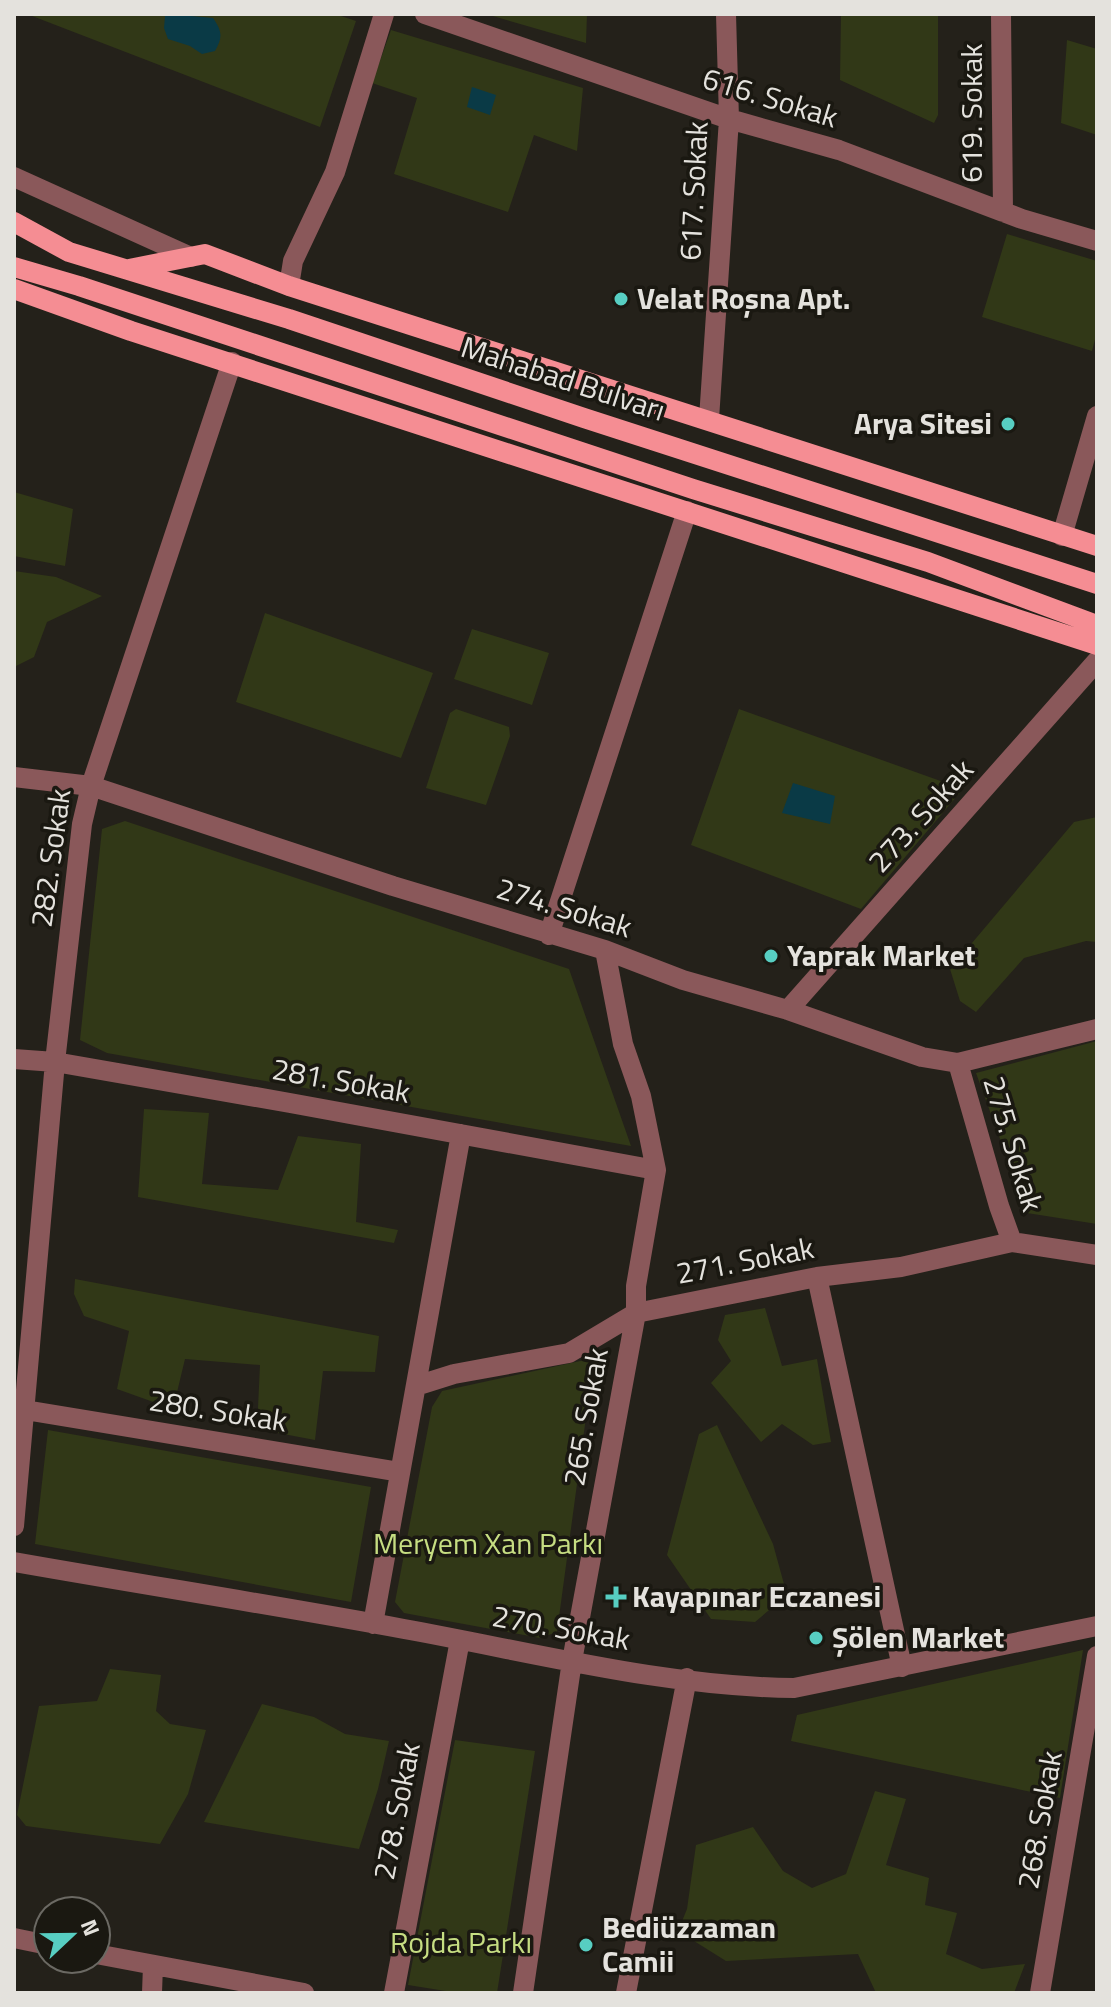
<svg xmlns="http://www.w3.org/2000/svg" width="1111" height="2007" font-family="'Titillium Web',sans-serif">
	<style>
		.green { fill: #313817 }
		.water { fill: #0a3a46 }
		.lines { fill: none; stroke-linecap: round; stroke-linejoin: round }
		.minor { stroke: #8a585a; stroke-width: 20 }
		.major { stroke: #f58d93; stroke-width: 20 }
		.poi-dot { fill: #57cec2; stroke: #1a1811; stroke-width: 3 }
		.labels { text-anchor: middle; stroke-width: 7; stroke-linejoin: round; paint-order: stroke }
		.street-label { font-size: 30px; fill: #e4e2dd; stroke: #1a1811 }
		.poi-label { font-size: 30px; font-weight: bold; fill: #e4e2dd; stroke: #1a1811; text-anchor: start }
		.park-label { font-size: 30px; fill: #c6dd82; stroke: #1a1811 }
	</style>
	<rect width="100%" height="100%" fill="#24211a"/>
	<path class="green" d="M27 14H335L356 21 320 127Z
		M486 14H587L586 43Z
		M841 14H938V115L934 123 840 80Z
		M391 30 583 88 577 151 534 135 508 212 394 174 417 98 372 83Z
		M1067 40 1097 49V135L1061 123Z
		M1007 234 1097 261V332L1092 351 982 317Z
		M14 492 73 509 65 566 14 556Z
		M14 571 56 577 102 596 47 622 34 657 14 667Z
		M265 613 433 673 401 758 236 702Z
		M472 629 549 653 532 705 454 679Z
		M456 709 509 727 510 736 486 805 426 788 450 713Z
		M739 709 963 789 861 909 691 845Z
		M1097 817V942L1086 941 1024 958 976 1012 960 1001 950 969 1074 822Z
		M125 821 569 969 631 1146 107 1053 80 1040 102 829Z
		M1097 1041V1224L1027 1213 976 1073Z
		M144 1109 209 1113 202 1184 278 1190 298 1136 361 1144 356 1222 398 1230 394 1243 138 1197Z
		M75 1279 379 1336 375 1372 323 1371 315 1440 257 1429 260 1365 185 1359 173 1409 117 1389 129 1331 84 1316 74 1294Z
		M765 1308 782 1366 817 1359 831 1442 813 1445 782 1424 761 1442 711 1383 731 1361 718 1340 725 1315Z
		M594 1358 557 1632 540 1638 404 1613 395 1602 432 1407 442 1391Z
		M717 1425 773 1544 787 1595 755 1622 711 1619 667 1555 699 1434Z
		M48 1430 371 1487 351 1602 35 1544Z
		M1083 1650 1060 1798 791 1741 797 1715Z
		M110 1669 161 1675 156 1711 170 1724 206 1730 188 1794 160 1844 26 1826 17 1815 39 1706 97 1701Z
		M262 1704 314 1717 345 1734 389 1741 378 1789 359 1849 204 1822Z
		M455 1740 535 1751 497 1993H458L408 1985Z
		M875 1791 906 1799 886 1865 929 1878 925 1905 957 1913 946 1954 982 1969 1025 1964 1014 1993H876L858 1954 726 1961 678 1931 687 1909 696 1845 753 1827 783 1871 812 1888 846 1874Z"/>
	<path class="water" d="M169 14 213 18C222 31 223 37 215 51L202 54 190 46 168 39 164 28 165 16Z
		M472 87 496 95 490 115 467 107Z
		M793 783 835 796 830 824 782 813Z"/>
	<g class="lines">
		<path class="minor" d="M425 14 729 119 839 150 1022 219 1097 241
			M1001 14 1003 212
			M14 177 191 257
			M289 286 293 261 335 172 384 14
			M709 419 729 119 726 14
			M1062 536 1097 416
			M14 777 91 786 393 886 605 950 683 980 788 1010 922 1057 958 1063 1097 1029
			M549 935 687 511
			M788 1010 1097 661
			M14 1059 55 1062 290 1103 656 1170
			M958 1063 999 1206 1012 1242
			M817 1277 902 1667
			M416 1386 454 1374 569 1353 636 1313 817 1277 901 1267 1012 1242 1097 1255
			M25 1410 400 1472
			M14 1526 55 1062 82 824 91 786 232 362
			M14 1562C144 1585 274 1605 404 1629 532 1652 665 1687 794 1688L1097 1626
			M373 1624 461 1134
			M14 1938 48 1945
			M96 1954 304 1993
			M152 1993 153 1965
			M394 1993 460 1640
			M523 1993 572 1661 636 1313V1286L656 1170 641 1096 623 1044 605 950
			M626 1993 687 1678
			M1040 1993 1097 1656"/>
		<path class="major" d="M14 222 69 252 289 319 584 418 1097 584
			M14 267 79 286 693 489 928 562 1097 625
			M129 269 205 254 289 286 1097 546
			M14 289 131 331 1097 645"/>
	</g>
	<g class="poi-dot">
		<circle cx="621" cy="299" r="8"/>
		<circle cx="1008" cy="424" r="8"/>
		<circle cx="771" cy="956" r="8"/>
		<path d="M612 1585h8v8h8v8h-8v8h-8v-8h-8v-8h8z"/>
		<circle cx="816" cy="1638" r="8"/>
		<circle cx="586" cy="1945" r="8"/>
	</g>
	<g class="labels">
		<g class="street-label">
			<text transform="translate(770 98) rotate(17)" y="10">616. Sokak</text>
			<text transform="translate(972 113) rotate(-90)" y="10">619. Sokak</text>
			<text transform="translate(694 191) rotate(-87)" y="10">617. Sokak</text>
			<text transform="translate(563 379) rotate(18)" y="10">Mahabad Bulvarı</text>
			<text transform="translate(921 816) rotate(-48)" y="10">273. Sokak</text>
			<text transform="translate(51 858) rotate(-82)" y="10">282. Sokak</text>
			<text transform="translate(564 908) rotate(17)" y="10">274. Sokak</text>
			<text transform="translate(341 1081) rotate(10)" y="10">281. Sokak</text>
			<text transform="translate(1013 1144) rotate(73)" y="10">275. Sokak</text>
			<text transform="translate(745 1261) rotate(-11)" y="10">271. Sokak</text>
			<text transform="translate(218 1411) rotate(9)" y="10">280. Sokak</text>
			<text transform="translate(586 1417) rotate(-80)" y="10">265. Sokak</text>
			<text transform="translate(561 1628) rotate(10)" y="10">270. Sokak</text>
			<text transform="translate(397 1811) rotate(-79)" y="10">278. Sokak</text>
			<text transform="translate(1040 1820) rotate(-80)" y="10">268. Sokak</text>
		</g>
		<g class="poi-label">
			<text x="637" y="309">Velat Roşna Apt.</text>
			<text x="992" y="434" text-anchor="end">Arya Sitesi</text>
			<text x="787" y="966">Yaprak Market</text>
			<text x="632" y="1607">Kayapınar Eczanesi</text>
			<text x="832" y="1648">Şölen Market</text>
			<text x="602" y="1938">Bediüzzaman<tspan x="602" dy="34">Camii</tspan></text>
		</g>
		<g class="park-label">
			<text x="488" y="1554">Meryem Xan Parkı</text>
			<text x="461" y="1953">Rojda Parkı</text>
		</g>
	</g>
	<rect width="1111" height="2007" fill="none" stroke="#e4e2dd" stroke-width="32"/>
	<g transform="translate(72 1935) rotate(68)"><circle r="38" fill="#1a1811" stroke="#6b6963" stroke-width="2"/>
	<path d="M0-6L14 30L0 20L-14 30Z" fill="#57cec2"/>
	<text y="-12" font-size="22" font-weight="bold" text-anchor="middle" fill="#e4e2dd">N</text>
	</g>
</svg>
